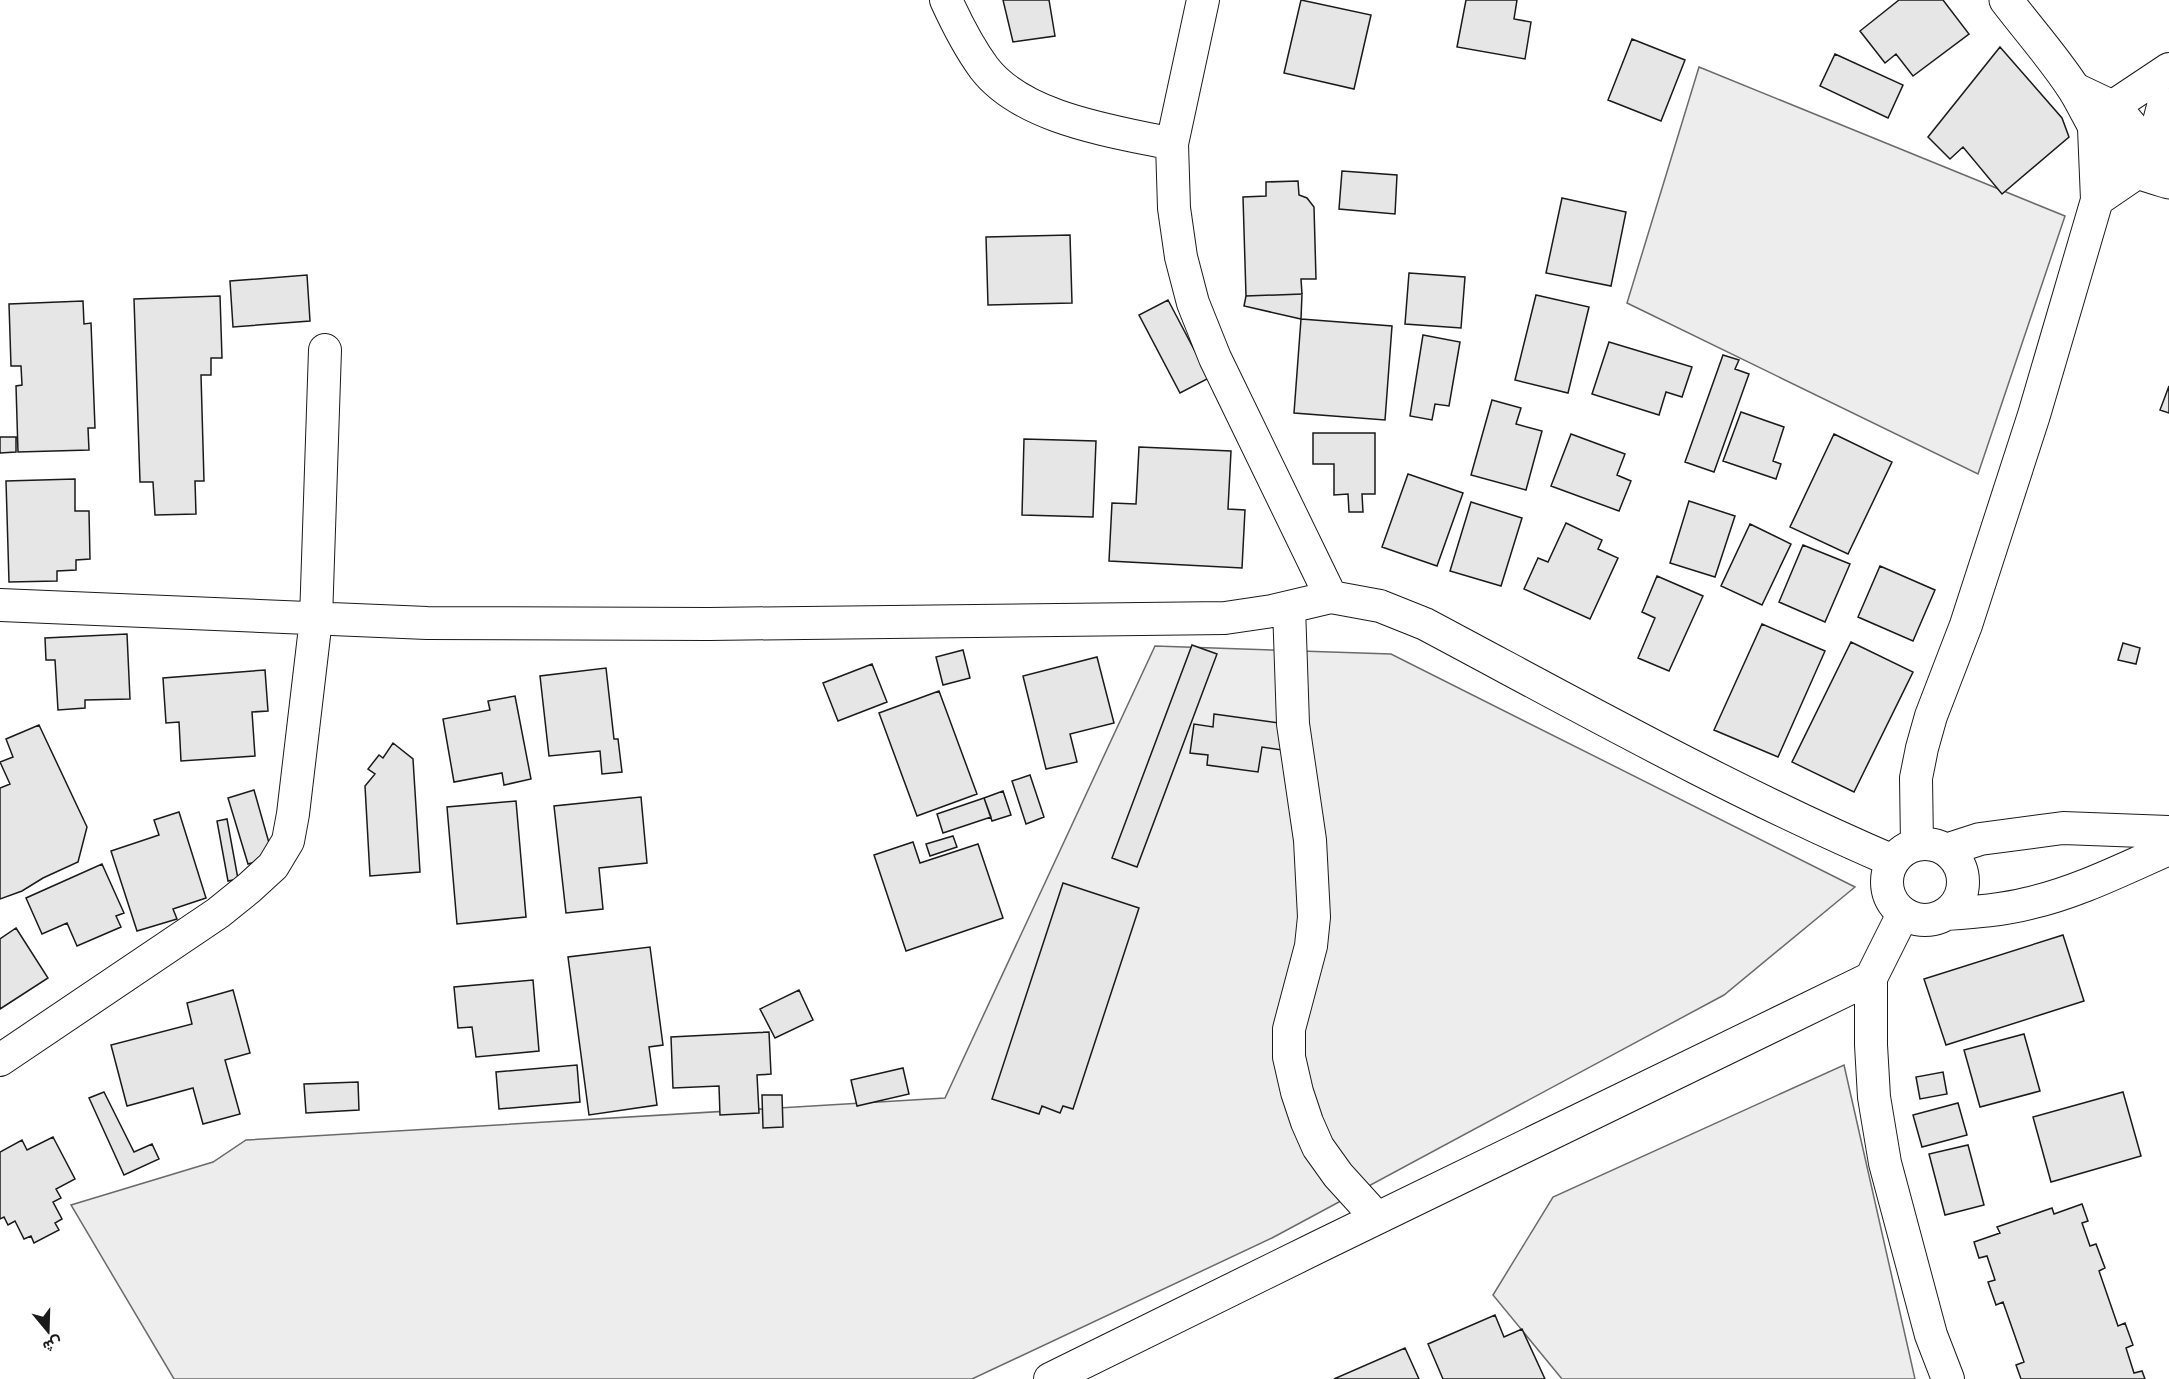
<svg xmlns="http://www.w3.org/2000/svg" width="2169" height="1379" font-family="'Open Sans',Vazirmatn,sans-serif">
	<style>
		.built { fill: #ededed; stroke: #6a6a6a; stroke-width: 1.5 }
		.building { fill: #e6e6e6; stroke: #1a1a1a; stroke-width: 1.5 }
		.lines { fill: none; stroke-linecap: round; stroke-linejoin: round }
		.minor-casing { stroke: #1a1a1a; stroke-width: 34 }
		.tertiary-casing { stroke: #1a1a1a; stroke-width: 35 }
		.minor { stroke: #fff; stroke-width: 32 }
		.tertiary { stroke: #fff; stroke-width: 33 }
	</style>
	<rect width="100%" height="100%" fill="#fff"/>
	<path class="built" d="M1699 67 2065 216 1978 474 1627 303Z
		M1155 646 1391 654 1855 887 1724 995 1272 1238 972 1379H174L71 1205 213 1162 246 1140 945 1098Z
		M1844 1065 1915 1379H1562L1493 1295 1553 1197Z"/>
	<path class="building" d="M1003 0H1049L1055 36 1013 42Z
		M1301 0 1371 15 1354 89 1284 73Z
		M1466 0H1517L1514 19 1531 22 1525 59 1457 47Z
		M1899 0H1943L1969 34 1913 76 1896 54 1885 63 1860 31Z
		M1632 39 1685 60 1661 121 1608 100Z
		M2000 47 2062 118 2069 137 2002 194 1963 147 1950 159 1928 137Z
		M1835 54 1903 85 1888 118 1820 86Z
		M1342 171 1397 175 1395 214 1339 209Z
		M1298 181 1299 195 1307 198 1314 207 1316 279H1301L1302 294 1246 296 1243 197 1266 196V182Z
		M1562 198 1626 212 1611 286 1546 273Z
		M1070 235 1072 303 988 305 986 237Z
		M1409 273 1465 277 1461 328 1405 324Z
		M307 275 310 321 233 327 230 281Z
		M1302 294 1301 319 1244 306 1246 296Z
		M1536 295 1589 307 1568 393 1515 380Z
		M220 296 222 358H211V375H201L204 481H195L196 514 155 515 153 482H140L134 299Z
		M1168 300 1209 378 1180 393 1139 315Z
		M83 301 84 324 91 323 95 428H88L89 450 18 452 16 386 22 385 21 366H11L9 304Z
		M1301 319 1392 326 1385 420 1294 413Z
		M1423 335 1460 342 1449 406 1435 404 1432 420 1410 416Z
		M1609 342 1692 367 1682 397 1666 392 1659 415 1592 394Z
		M1723 355 1739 360 1735 369 1749 374 1714 472 1685 462Z
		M2169 386V413L2160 410Z
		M1492 400 1521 408 1516 424 1542 431 1526 490 1471 475Z
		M1741 412 1784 427 1773 461 1781 464 1776 479 1723 461Z
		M1313 433H1375V494H1362L1363 512H1349L1348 494 1334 495V464H1313Z
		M1571 434 1625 454 1617 475 1631 481 1619 511 1551 486Z
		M1834 434 1892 462 1848 554 1790 527Z
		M0 437H16V452L0 453Z
		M1024 439 1096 441 1093 517 1022 515Z
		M1139 447 1231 451 1228 509 1245 510 1242 568 1109 561 1112 503 1136 504Z
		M1408 474 1463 493 1437 566 1382 547Z
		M75 479V511H89L90 559 76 560V570L57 571V581L9 582 6 481Z
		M1689 501 1735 516 1715 577 1670 563Z
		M1471 502 1522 518 1501 586 1450 571Z
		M1566 523 1602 540 1598 549 1618 558 1590 619 1524 589 1538 558 1548 562Z
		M1750 524 1791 544 1762 605 1721 586Z
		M1803 545 1850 564 1825 622 1779 602Z
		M1880 566 1935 590 1913 641 1858 617Z
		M1657 576 1703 596 1669 671 1638 658 1655 618 1642 612Z
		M1762 624 1825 651 1778 757 1714 730Z
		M127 634 130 699 85 700V708L58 710 55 660H46L45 638Z
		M1851 642 1913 672 1854 792 1792 762Z
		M2123 643 2140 648 2136 664 2118 660Z
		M1192 645 1217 654 1137 867 1112 858Z
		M963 650 970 678 943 685 936 657Z
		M1097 657 1114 723 1070 734 1077 762 1046 769 1023 676Z
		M872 664 887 702 838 721 823 683Z
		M606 668 614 739H618L622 772 602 774 600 751 549 756 540 676Z
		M265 670 268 711 252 712 255 756 181 761 179 722 166 723 163 678Z
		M939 691 977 794 917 816 879 713Z
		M515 696 531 779 504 785 502 773 454 782 443 719 490 710 488 701Z
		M1214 714 1286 724 1282 750 1262 747 1258 772 1207 765 1208 755 1190 753 1194 724 1213 727Z
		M39 725 87 827 78 862 43 878 22 891 0 899V788L10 784 0 762 13 757 6 739Z
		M393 743 413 759 420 872 370 876 365 786 375 774 368 769 379 755 383 758Z
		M1030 775 1044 817 1026 824 1012 781Z
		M254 790 273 857 248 864 228 798Z
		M1003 791 1011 815 992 821 984 798Z
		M641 797 647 863 599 868 603 909 566 913 554 806Z
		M984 798 991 817 943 833 937 814Z
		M516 801 526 917 457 924 447 807Z
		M179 812 206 898 173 909 177 919 137 931 111 851 159 835 154 820Z
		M227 819 238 879 228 881 217 821Z
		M953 836 957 847 930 856 926 844Z
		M913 842 920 863 978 844 1003 918 906 951 874 855Z
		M102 864 124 913 116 916 121 927 77 946 67 923 42 934 26 898Z
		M1063 883 1139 908 1073 1109 1063 1106 1060 1113 1042 1106 1039 1114 992 1099Z
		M16 928 48 978 0 1009V939Z
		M2063 935 2084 1001 1946 1045 1924 979Z
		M650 947 663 1045 649 1047 657 1105 589 1115 568 957Z
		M533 980 539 1051 476 1057 472 1027 458 1028 454 987Z
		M233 990 250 1053 225 1060 240 1114 203 1124 193 1088 127 1106 111 1045 192 1024 187 1003Z
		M799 990 813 1020 775 1038 760 1009Z
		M769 1032 771 1074 757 1075 759 1113 720 1115 719 1086 673 1088 671 1037Z
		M2024 1034 2040 1091 1980 1107 1964 1050Z
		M577 1065 580 1102 499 1109 496 1072Z
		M903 1068 909 1094 857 1106 851 1080Z
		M1943 1072 1947 1094 1920 1099 1916 1077Z
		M358 1082 359 1110 306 1113 304 1084Z
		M104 1092 134 1152 152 1144 159 1159 124 1175 89 1098Z
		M2123 1092 2141 1156 2051 1182 2033 1117Z
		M762 1095H782L783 1127 763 1128Z
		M1958 1103 1967 1135 1922 1147 1913 1115Z
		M53 1137 75 1179 56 1189 61 1198 53 1202 62 1219 55 1223 59 1230 34 1243 31 1236 24 1239 15 1221 8 1225 4 1217 0 1219V1152L22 1140 27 1150Z
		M1968 1145 1984 1205 1945 1215 1929 1154Z
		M2082 1204 2088 1221 2082 1223 2090 1246 2096 1244 2105 1268 2099 1271 2118 1326 2125 1323 2133 1345 2126 1348 2134 1373 2142 1371 2145 1379H2021L2016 1365 2024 1362 2003 1302 1996 1305 1988 1282 1995 1280 1987 1256 1979 1258 1974 1242 2000 1233 1997 1227 2052 1208 2054 1214Z
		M1495 1315 1504 1337 1522 1329 1545 1379H1443L1428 1344Z
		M1405 1348 1419 1379H1334Z"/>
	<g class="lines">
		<defs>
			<path id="minor" d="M946 0C956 22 970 49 984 68 1023 119 1113 131 1172 144
				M1203 0 1172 144 1174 208 1181 257 1193 303 1215 358 1331 597
				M2097 200 2138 172 2152 149 2169 83
				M0 605 427 623 709 624 1225 618 1272 611 1331 597 1380 606 1425 624C1579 706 1732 792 1893 861
				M1289 607 1293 724 1310 840 1314 917 1311 946 1289 1029V1057L1297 1092 1307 1122 1318 1147 1338 1175 1377 1218
				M1887 882a38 38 0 1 1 76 0a38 38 0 1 1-76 0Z
				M1917 844 1916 778 1922 748 1931 716 1966 625 2034 415 2097 200 2094 128 2112 107 2169 69
				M1946 850 1980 839 2063 828 2169 832
				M1946 914C1974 912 2003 910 2030 903 2078 892 2123 869 2169 849
				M1871 978V1045L1874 1097 1885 1163 1931 1335 1948 1379
				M0 1060 218 913 249 888 273 866 288 841 293 814 316 619 325 350
				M1050 1379 1322 1245 1871 978 1903 914"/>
			<path id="tertiary" d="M2006 0C2028 29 2054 58 2074 89 2093 119 2103 156 2138 172 2148 176 2159 179 2169 182
				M2074 89 2112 107 2122 116 2169 172"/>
		</defs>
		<use href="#minor" class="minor-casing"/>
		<use href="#tertiary" class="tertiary-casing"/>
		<use href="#minor" class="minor"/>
		<use href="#tertiary" class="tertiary"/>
	</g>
	<g transform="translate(48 1331) rotate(161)" stroke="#ffffff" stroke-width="4.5" paint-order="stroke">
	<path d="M0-4.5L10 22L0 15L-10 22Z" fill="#1a1a1a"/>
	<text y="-9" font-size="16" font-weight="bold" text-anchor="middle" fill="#1a1a1a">ش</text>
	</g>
</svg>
